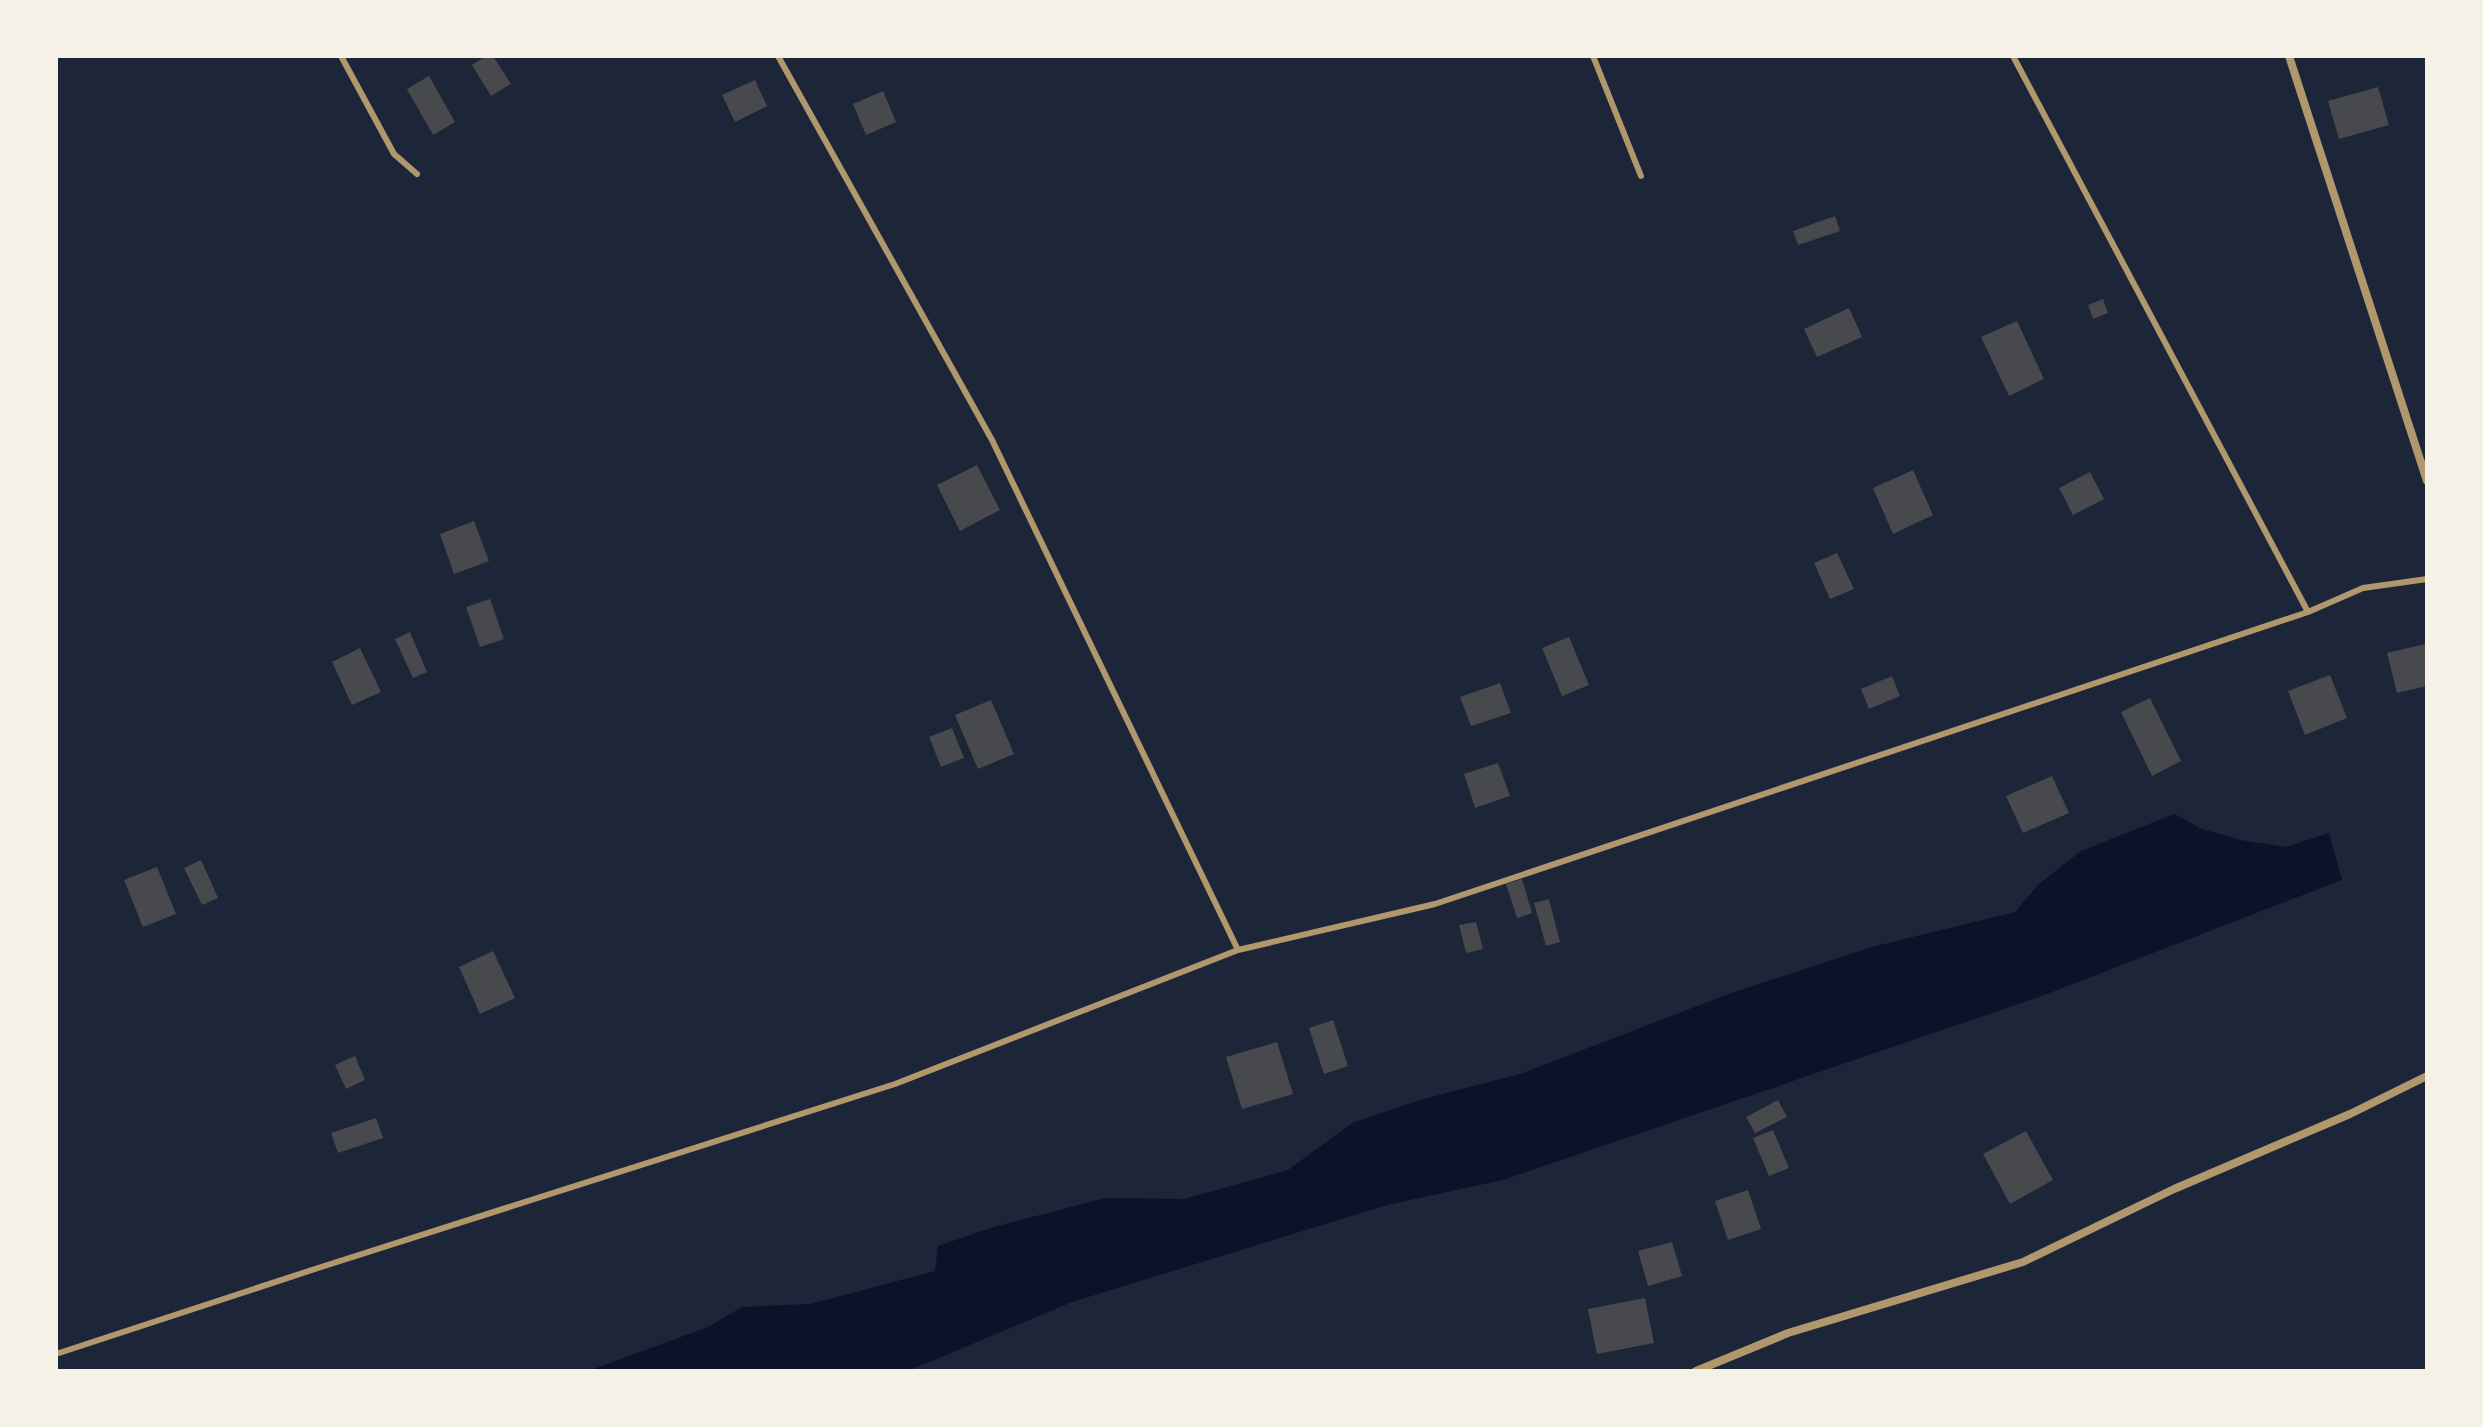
<svg xmlns="http://www.w3.org/2000/svg" width="2483" height="1427" font-family="'IBM Plex Serif',serif">
	<style>
		.green { fill: #1d2539 }
		.water { fill: #0b132b }
		.building { fill: #48494c }
		.lines { fill: none; stroke-linecap: round; stroke-linejoin: round }
		.service { stroke: #b1986c; stroke-width: 6 }
		.minor { stroke: #b1986c; stroke-width: 8 }
	</style>
	<rect width="100%" height="100%" fill="#14213d"/>
	<path class="green" d="M56 56H2427V1371H56Z"/>
	<path class="water" d="M2174 814 2202 829 2241 840 2286 847 2329 833 2342 880 2039 997 1503 1180 1387 1205 1072 1302 908 1371H588L708 1327 742 1307 810 1304 935 1271 938 1246 994 1227 1105 1198 1184 1199 1288 1170 1352 1123 1420 1100 1523 1073 1731 993 1872 947 2015 912 2039 884 2081 851Z"/>
	<path class="building" d="M486 56H493L511 84 491 96 472 65Z
		M429 76 455 122 433 135 407 89Z
		M755 80 767 106 735 122 722 95Z
		M2378 87 2389 125 2339 139 2328 101Z
		M883 91 896 122 866 135 853 104Z
		M1835 216 1840 231 1798 245 1793 231Z
		M2103 299 2108 313 2093 319 2088 305Z
		M1849 308 1862 337 1817 357 1804 329Z
		M2017 321 2044 379 2009 396 1981 337Z
		M977 465 1000 510 960 531 937 485Z
		M1913 470 1933 515 1893 534 1873 488Z
		M2090 472 2104 499 2073 515 2059 488Z
		M474 521 489 561 454 574 440 534Z
		M1837 553 1854 589 1830 599 1814 563Z
		M490 599 504 639 480 647 466 607Z
		M410 632 427 672 413 678 395 639Z
		M1569 637 1589 685 1562 696 1542 648Z
		M2425 644 2427 686 2397 693 2387 653Z
		M360 648 381 692 352 705 332 662Z
		M2330 675 2347 718 2305 735 2288 691Z
		M1892 676 1900 696 1869 709 1861 689Z
		M1500 683 1511 713 1471 726 1460 697Z
		M2150 698 2181 761 2152 776 2121 712Z
		M991 700 1014 754 978 769 955 715Z
		M952 728 964 758 941 767 929 737Z
		M1498 763 1510 796 1475 808 1464 774Z
		M2052 776 2069 813 2023 833 2006 796Z
		M201 860 218 898 202 905 184 868Z
		M157 867 176 914 143 927 124 880Z
		M1522 879 1532 913 1517 918 1506 884Z
		M1549 899 1560 942 1546 946 1534 903Z
		M1476 922 1483 949 1466 953 1459 925Z
		M493 951 515 998 480 1014 459 967Z
		M1333 1020 1348 1066 1324 1074 1309 1028Z
		M1277 1042 1293 1094 1242 1109 1226 1057Z
		M355 1056 365 1080 346 1089 335 1065Z
		M1778 1100 1787 1117 1755 1133 1746 1117Z
		M376 1118 383 1138 338 1153 331 1133Z
		M1773 1130 1789 1168 1769 1176 1753 1138Z
		M2026 1131 2053 1180 2010 1204 1983 1154Z
		M1748 1190 1761 1229 1728 1240 1715 1201Z
		M1672 1242 1682 1276 1648 1286 1638 1251Z
		M1645 1298 1654 1343 1597 1354 1588 1309Z"/>
	<g class="lines">
		<path class="service" d="M341 56 394 154 417 174
			M778 56 992 440 1238 950
			M1593 56 1641 176
			M2013 56 2308 612
			M56 1354 318 1268 895 1084 1238 950 1435 904 2308 612 2363 588 2427 579"/>
		<path class="minor" d="M2289 56 2427 481
			M1696 1371 1788 1333 2023 1262 2174 1189 2350 1114 2427 1076"/>
	</g>
	<rect width="2483" height="1427" fill="none" stroke="#f6f1e7" stroke-width="116"/>
</svg>
